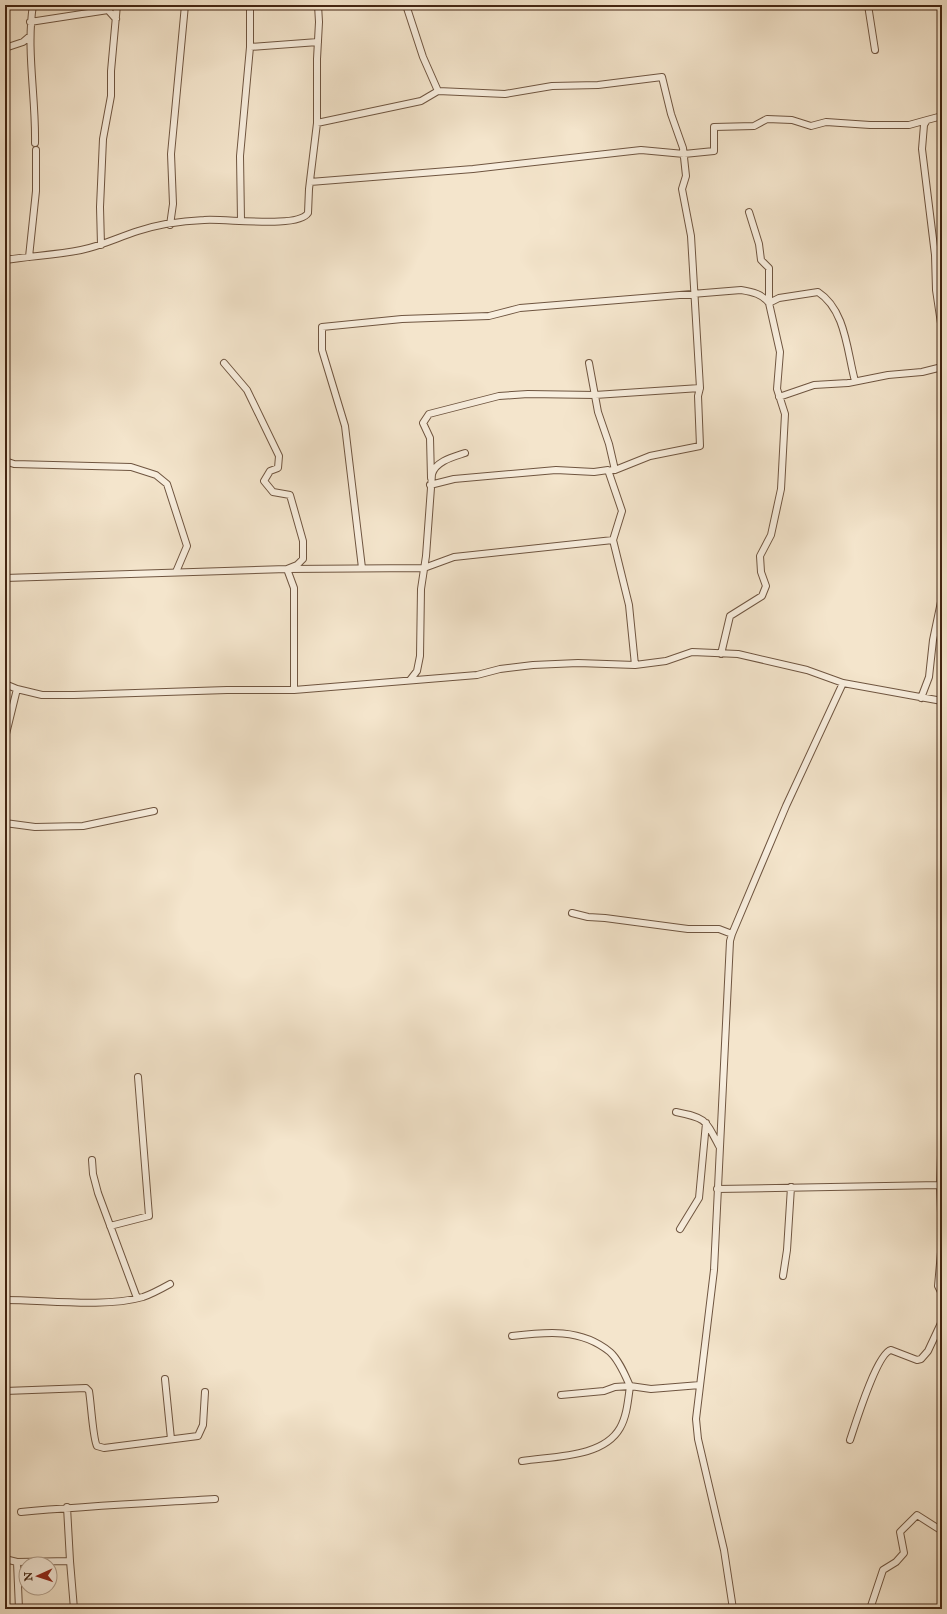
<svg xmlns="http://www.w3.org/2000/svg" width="947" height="1614" font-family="'IM FELL Great Primer',serif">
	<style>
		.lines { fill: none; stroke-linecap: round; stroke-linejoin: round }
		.street-casing { stroke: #6f5540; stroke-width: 8 }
		.street { stroke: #f8eede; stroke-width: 6 }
	</style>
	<rect width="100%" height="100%" fill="#f4e5cc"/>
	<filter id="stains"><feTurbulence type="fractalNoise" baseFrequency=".005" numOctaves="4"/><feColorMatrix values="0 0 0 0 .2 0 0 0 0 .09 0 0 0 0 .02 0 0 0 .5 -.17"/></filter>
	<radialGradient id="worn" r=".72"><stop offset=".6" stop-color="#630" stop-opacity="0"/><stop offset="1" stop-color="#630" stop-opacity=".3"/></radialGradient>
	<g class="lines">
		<defs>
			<path id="street" d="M33 5C26 50 36 97 35 143
				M406 5 423 57 438 91
				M868 5 875 50
				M30 22 108 10 116 19
				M250 47 318 42
				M5 48 23 42 30 36
				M942 116 927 120 924 125 922 149 935 255 936 290 942 330
				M317 123 421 101 438 91 505 94 552 86 598 85 662 77 671 114 683 148 686 176 682 189 691 236 700 388 698 396 700 446 650 456 615 470
				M310 182 473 169 641 150 684 154 714 151V127L754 126 767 119 792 120 811 126 826 122 870 125H909L927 120
				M241 220 240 156 250 47V5
				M170 225 173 204 171 154 185 5
				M101 245 100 207 103 139 111 96V71L117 5
				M29 257 36 191V150
				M5 260C30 256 56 255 81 250 101 246 119 237 138 231 159 224 183 221 204 220 224 218 298 229 308 213L309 189 317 123V59L319 22 318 5
				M224 363 247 390 279 456 278 468 270 471 264 481 273 492 290 495 303 541V559L297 565 287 569 294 588V690
				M589 363 598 412 609 444 615 470H612
				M779 397 814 385 848 383 888 375 922 372 942 367
				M5 461 14 464 131 467 156 475 167 484 187 546 176 572
				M431 478 430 438 423 423 429 414 499 396 528 394 595 395 700 388
				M430 485 454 479 556 470 594 472 608 470 622 511 613 540
				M362 568 345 426 322 350V327L402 319 489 316 520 308 741 290C753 292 762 294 769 303L779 298 818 292C846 310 847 352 855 381
				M5 578 287 569 424 568 454 557 613 540 629 605 635 665
				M721 654 730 616 762 596 766 586 761 572 760 556 771 535 781 489 785 414 777 389 780 352 769 303V268L761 260 759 244 749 212
				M410 680 417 671 420 656 421 589 426 556 432 474C436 461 453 457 465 453
				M5 684 17 689 5 738
				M17 689 42 695H74L227 690H294L477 675 500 669 533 665 578 663 635 665 666 661 692 652 738 654 807 670 843 683 942 701
				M921 698 929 677 933 640 942 597
				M5 823 35 827 83 826 154 811
				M572 913 588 917 605 918 688 929H719L732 934
				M676 1112C706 1118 705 1119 719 1146
				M92 1160 93 1174 98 1193 137 1298
				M940 1185 942 1241 938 1286 942 1294
				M717 1189 940 1185 942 1125
				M110 1226 149 1216 138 1077
				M680 1229 699 1198 706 1123
				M783 1276 787 1250 791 1187
				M5 1300C46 1300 104 1308 143 1297 152 1294 161 1289 170 1284
				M512 1336C546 1332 581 1328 610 1352 619 1360 625 1375 630 1386L651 1389 700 1385
				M165 1379 171 1439
				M5 1391 86 1388 89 1391C91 1402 93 1440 97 1446L104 1448 198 1436 203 1425 205 1392
				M850 1440C855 1425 877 1353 891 1350L917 1360 921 1359 928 1351 942 1321
				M522 1461C553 1456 603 1458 620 1428 627 1416 628 1400 630 1386L615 1387 604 1391 561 1395
				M67 1507 70 1561
				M21 1512C86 1506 150 1503 215 1499
				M5 1559 17 1562 70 1561 74 1609
				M17 1562 19 1609
				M733 1609 724 1550 698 1439 696 1419 714 1270 730 941 732 934 786 806 843 683
				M870 1609 883 1570 896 1562 904 1553 900 1532 917 1515 942 1531"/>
		</defs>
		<use href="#street" class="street-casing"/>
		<use href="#street" class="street"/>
	</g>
	<rect width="947" height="1614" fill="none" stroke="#f4e5cc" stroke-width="20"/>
	<rect x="6" y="6" width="935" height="1602" fill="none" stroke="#432512" stroke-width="2"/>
	<rect x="10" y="10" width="927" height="1594" fill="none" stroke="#432512"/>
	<g transform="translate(38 1576) rotate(267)"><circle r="19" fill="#f8eede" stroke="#b09e8c"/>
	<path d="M0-3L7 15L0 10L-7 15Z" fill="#8f2418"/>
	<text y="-6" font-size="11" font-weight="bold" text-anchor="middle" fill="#432512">N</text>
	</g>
	<rect width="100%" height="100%" filter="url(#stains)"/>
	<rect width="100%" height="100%" fill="url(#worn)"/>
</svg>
